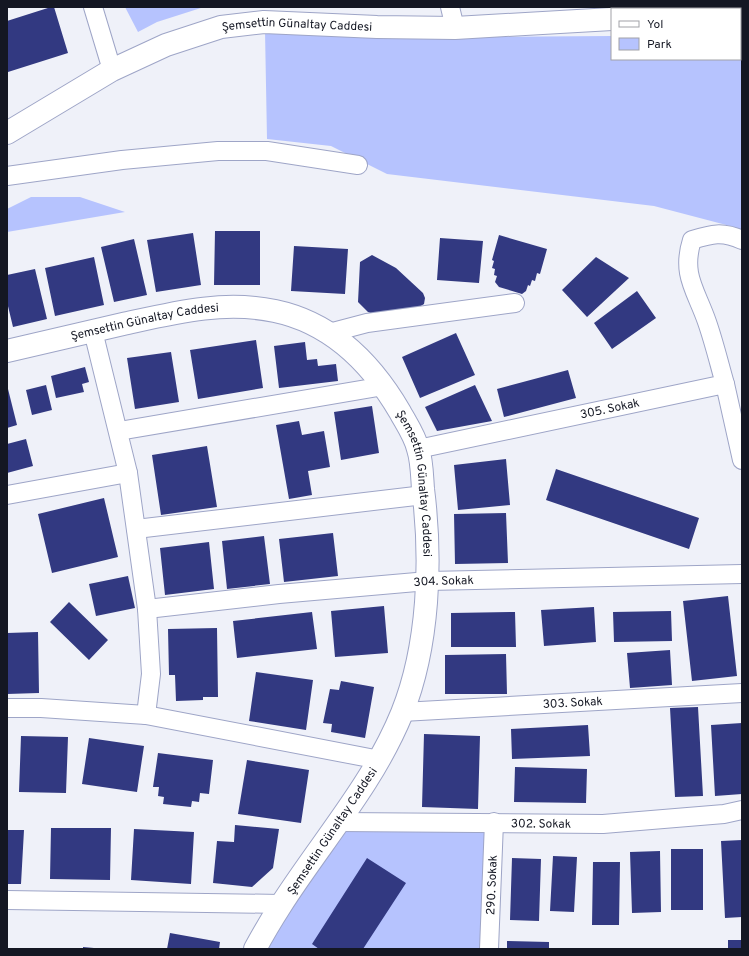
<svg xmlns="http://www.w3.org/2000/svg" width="749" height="956" font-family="Overpass,sans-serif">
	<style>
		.green { fill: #b6c3fe }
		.building { fill: #323981 }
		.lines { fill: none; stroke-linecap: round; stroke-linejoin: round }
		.street-casing { stroke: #9ea5c7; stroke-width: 20 }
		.secondary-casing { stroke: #9ea5c7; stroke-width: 24 }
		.street { stroke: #fff; stroke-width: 18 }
		.secondary { stroke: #fff; stroke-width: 22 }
		.labels { text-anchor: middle; stroke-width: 4; stroke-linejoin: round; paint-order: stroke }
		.street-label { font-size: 12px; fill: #141723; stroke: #fff }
	</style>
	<rect width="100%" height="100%" fill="#eff1f9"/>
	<path class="green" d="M125 7H204L157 22 138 32Z
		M711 7H742V29L740 27V9H714Z
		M265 31 460 37 612 36V59H740V52H742V232L734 227 654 206 387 174 331 146 267 139Z
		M31 197H80L125 212 7 232V209Z
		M340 822H494L489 949H255Z"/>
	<path class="building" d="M51 7H54L68 53 8 72 7 21Z
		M215 231H260V285H214Z
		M193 233 201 285 156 292 147 240Z
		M499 235 547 249 540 274 537 273 535 281 532 280 530 286 528 285 526 291 522 294 499 287 495 282 497 276 494 275 495 269 492 268 494 261 492 260Z
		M440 238 483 241 479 283 437 280Z
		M134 239 147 295 114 302 101 247Z
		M294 246 348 249 345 294 291 291Z
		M372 255 396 268 423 293 425 298 424 304 416 309 376 315 368 312 358 302 360 262Z
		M94 257 104 305 55 316 45 268Z
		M596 257 629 278 587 317 562 290Z
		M35 269 47 319 13 327 7 302V275Z
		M637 291 656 318 612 349 594 323Z
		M456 333 475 375 420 398 402 357Z
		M256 340 263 388 198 399 190 350Z
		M305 342 307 360 317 359 318 366 336 364 338 381 279 388 274 346Z
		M171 352 179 402 135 409 127 358Z
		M85 367 89 382 82 384 84 392 56 398 51 376Z
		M568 370 576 398 504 417 497 389Z
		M7 385 17 425 7 428Z
		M46 385 52 410 32 415 26 390Z
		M475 385 492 421 437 431 425 407Z
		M372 406 379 453 341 460 334 412Z
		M299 421 302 435 324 431 330 467 308 471 312 495 289 499 276 425Z
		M26 439 33 466 7 473V444Z
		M207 446 217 507 161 515 152 455Z
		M506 459 510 505 458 510 454 465Z
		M556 469 699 518 689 549 546 500Z
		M104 498 118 557 52 573 38 514Z
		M506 513 508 563 455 564 454 514Z
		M333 533 338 576 284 582 279 539Z
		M264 536 270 584 227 589 222 541Z
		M209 542 214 589 165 595 160 548Z
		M128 576 135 608 96 616 89 584Z
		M728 596 737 676 692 681 683 601Z
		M69 602 108 640 89 660 50 622Z
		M384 606 388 653 335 657 331 611Z
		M594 607 596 642 544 646 541 610Z
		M671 611 672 641 614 642 613 612Z
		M312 612 317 649 237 658 233 621Z
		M515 612 516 647H451V613Z
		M217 628 218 697H203V700L176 701 175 675H169L168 629Z
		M38 632 39 693 7 694V633Z
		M670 650 672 685 630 688 627 653Z
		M506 654 507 694H445V655Z
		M256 672 313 680 306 730 249 721Z
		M341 681 374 687 365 738 331 732 332 724 323 723 330 689 339 690Z
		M698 707 703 796 675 797 670 708Z
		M742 723V794L715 796 711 725Z
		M588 725 590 756 512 759 511 729Z
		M424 734 480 736 478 809 422 807Z
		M21 736 68 737 66 793 19 792Z
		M89 738 144 746 137 792 82 784Z
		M158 753 213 760 209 794 200 793 199 802 192 801 191 807 163 804 164 797 158 796 159 787H153Z
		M247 760 309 770 301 823 238 814Z
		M515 767 587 769 586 803 514 802Z
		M235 825 279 829 273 868 252 887 213 883 217 841 234 842Z
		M51 828H111L110 880 50 879Z
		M134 829 194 832 191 884 131 880Z
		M7 830H24L21 884H7Z
		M742 840V917L725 918 721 841Z
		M671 849H703V910H671Z
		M660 851 661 912 632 913 630 852Z
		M553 856 577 857 574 912 550 911Z
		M367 858 406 883 363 949H319L312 944Z
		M512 858 541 859 539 921 510 920Z
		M593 862H620L619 925H592Z
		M170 933 220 942 219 949H167Z
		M728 940H742V949H728Z
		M507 941 549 942V949H507Z
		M83 947 94 948V949H83Z"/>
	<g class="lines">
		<defs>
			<g id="street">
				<path d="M93 7 112 70"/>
				<path d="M450 7 455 28"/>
				<path d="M7 176 122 160 218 151H267L358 165"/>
				<path d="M93 331 128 473 147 609 151 674 146 715"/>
				<path d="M329 333 367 323 515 303"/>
				<path d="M725 384C719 363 714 342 707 322 696 290 681 275 692 240 712 234 722 231 742 240"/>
				<path d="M119 431 384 386"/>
				<path id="s1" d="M418 449 725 384 742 460"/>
				<path d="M7 495 128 473"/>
				<path d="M136 529 424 495"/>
				<path id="s2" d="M147 609 279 594 428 581 742 574"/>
				<path d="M7 708H41L146 715 380 760"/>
				<path id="s3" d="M402 712 742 693"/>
				<path id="s4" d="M340 822 603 824 724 814 742 810"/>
				<path d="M7 900 281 904"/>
				<path id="s5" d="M489 949 494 822"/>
			</g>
			<g id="secondary">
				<path d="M656 7 657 9"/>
				<path d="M740 31H742"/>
				<path id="s6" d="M7 133 112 70 166 45 221 27 264 22 377 27 455 28 612 19"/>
				<path id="s7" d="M7 351C46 342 84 333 123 324 173 313 223 300 275 311 332 323 372 364 400 412 406 423 415 436 418 449 422 461 422 476 423 489 432 560 429 646 402 713 373 784 322 841 281 905 272 919 263 934 255 949"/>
			</g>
		</defs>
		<use href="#street" class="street-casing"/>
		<use href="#secondary" class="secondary-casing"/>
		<use href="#street" class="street"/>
		<use href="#secondary" class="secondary"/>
	</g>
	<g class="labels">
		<g class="street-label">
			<text dy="4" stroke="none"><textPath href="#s6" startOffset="316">Şemsettin Günaltay Caddesi</textPath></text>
			<text dy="4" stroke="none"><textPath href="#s7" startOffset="141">Şemsettin Günaltay Caddesi</textPath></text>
			<text dy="4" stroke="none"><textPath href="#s1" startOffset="196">305. Sokak</textPath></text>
			<text dy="4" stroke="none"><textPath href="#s7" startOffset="513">Şemsettin Günaltay Caddesi</textPath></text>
			<text dy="4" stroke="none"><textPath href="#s2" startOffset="298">304. Sokak</textPath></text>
			<text dy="4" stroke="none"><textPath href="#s3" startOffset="171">303. Sokak</textPath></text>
			<text dy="4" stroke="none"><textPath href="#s4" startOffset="201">302. Sokak</textPath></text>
			<text transform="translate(332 831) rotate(-56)" y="4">Şemsettin Günaltay Caddesi</text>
			<text dy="4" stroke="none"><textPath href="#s5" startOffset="64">290. Sokak</textPath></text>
		</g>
	</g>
	<rect width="749" height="956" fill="none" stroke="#141723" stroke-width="16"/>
	<rect x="611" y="8" width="130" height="52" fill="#ffffff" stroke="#a1a2a7"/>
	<rect x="619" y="21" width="20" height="6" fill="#ffffff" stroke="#a1a2a7"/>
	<text x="647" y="28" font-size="12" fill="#141723">Yol</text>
	<rect x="619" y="38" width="20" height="12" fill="#b6c3fe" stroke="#a1a2a7"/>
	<text x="647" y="48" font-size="12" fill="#141723">Park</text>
</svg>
